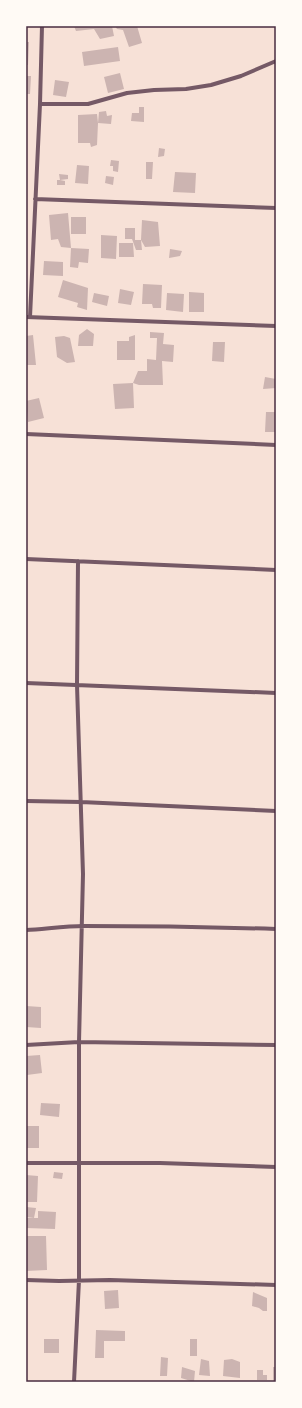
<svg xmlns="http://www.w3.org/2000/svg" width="302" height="1408" font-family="'Space Grotesk',sans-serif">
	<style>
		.building { fill: #ccb4b1 }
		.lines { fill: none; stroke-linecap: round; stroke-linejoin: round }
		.minor { stroke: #755966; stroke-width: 4 }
		.neatline { fill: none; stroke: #4a2c40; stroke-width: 1.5 }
	</style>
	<rect width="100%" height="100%" fill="#f7e1d7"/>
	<path class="building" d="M74 26H112L114 36 100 39 94 29 76 31Z
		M115 26H137L142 43 129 47 123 30 117 29Z
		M26 42H29L28 65H26Z
		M118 47 120 61 84 66 82 52Z
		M120 73 124 89 108 93 104 77Z
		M26 76H31L30 94H26Z
		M55 80 69 82 66 97 53 95Z
		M139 107H144V122L131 121 132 113H139Z
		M106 111 107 116 112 115 111 124 98 123 97 145 91 147 90 143H78V115L97 114 98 123 99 112Z
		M159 148 165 149 164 156 158 157Z
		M111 160 119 161 118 172 113 171V166H110Z
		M146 162H153L152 179H146Z
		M77 165 89 166 88 184 75 183Z
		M175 172 196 173 195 193 173 192Z
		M59 174 68 175V179L60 180 65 181V185H57V180H60Z
		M106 176 114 177 113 185 105 183Z
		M68 213 71 248 61 247 58 239 51 240 49 215Z
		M71 217H86V234H71Z
		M142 220 158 222 160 246 145 247 141 240Z
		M125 228H135V240H141L142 250H136L132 239H125Z
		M101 235 117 236 116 259 101 258Z
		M119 243H133L134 257H119Z
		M71 248 89 249 88 263 79 262 78 268 70 267Z
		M170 249 182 251 180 256 169 258Z
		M44 261 63 262V276L43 275Z
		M63 280 88 288 87 310 77 307 78 303 58 297Z
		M143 284 162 285 161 308H153L152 304H142Z
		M120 289 134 292 131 305 118 303Z
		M189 292 204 293V312H189Z
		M94 293 109 296 107 306 92 302Z
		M167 293 184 294 183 312 166 310Z
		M87 329 94 334 93 346H78L79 335Z
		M150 332 164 333 163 344 174 345 173 362 162 361 163 385H139L133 383 138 371H147V359L156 360 157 338H150Z
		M33 335 36 365H26V336Z
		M135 335V360H117V341H129V337Z
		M64 336 70 338 75 362 67 363 57 357 55 337Z
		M213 342H225L224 362 212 361Z
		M265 377 276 379V388L263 389Z
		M133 383 134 408 115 409 113 384Z
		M39 398 44 418 28 422 26 401Z
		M266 412H276V432H265Z
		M26 1006 41 1007V1028L26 1027Z
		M40 1055 42 1073 27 1075 26 1056Z
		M41 1103 60 1104 59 1117 40 1115Z
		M26 1126H39V1148H26Z
		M54 1172 63 1173 62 1179 53 1178Z
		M26 1175 38 1176 37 1202H26Z
		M26 1207 36 1208 34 1218 26 1217Z
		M38 1211 56 1212 55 1229 26 1228V1218H38Z
		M26 1236H46L47 1270 26 1271Z
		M118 1290 119 1308 105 1309 104 1291Z
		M253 1292 267 1298V1311H263L259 1308 252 1306Z
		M96 1330 125 1331V1341H104V1358H95Z
		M44 1339H59V1353H44Z
		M190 1339H197V1356H190Z
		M161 1357 168 1358 167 1376H160Z
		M201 1359 209 1361 210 1376 199 1375Z
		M232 1359 240 1362V1378L223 1376 224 1360Z
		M182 1367 195 1371 194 1382 181 1378Z
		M273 1367H276V1382H273Z
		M257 1370H263V1375H267V1380H257Z"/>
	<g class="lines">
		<path class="minor" d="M40 104H88L127 93 154 90 186 89 211 85 241 76 276 61
			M35 199 276 208
			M26 317 276 326
			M30 317 40 104 42 26
			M26 434 276 445
			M26 559 276 570
			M26 683 276 693
			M26 801 81 802 276 811
			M26 930C45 929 65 926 84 926 148 926 212 927 276 929
			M26 1045 79 1042 276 1045
			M26 1163H160L276 1167
			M26 1280 59 1281 110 1280 276 1285
			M74 1382 79 1280V1042L83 874 77 685 78 561"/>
	</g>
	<rect width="302" height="1408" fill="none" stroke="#fffaf5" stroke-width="54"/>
	<rect x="27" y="27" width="248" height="1354" class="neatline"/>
</svg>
